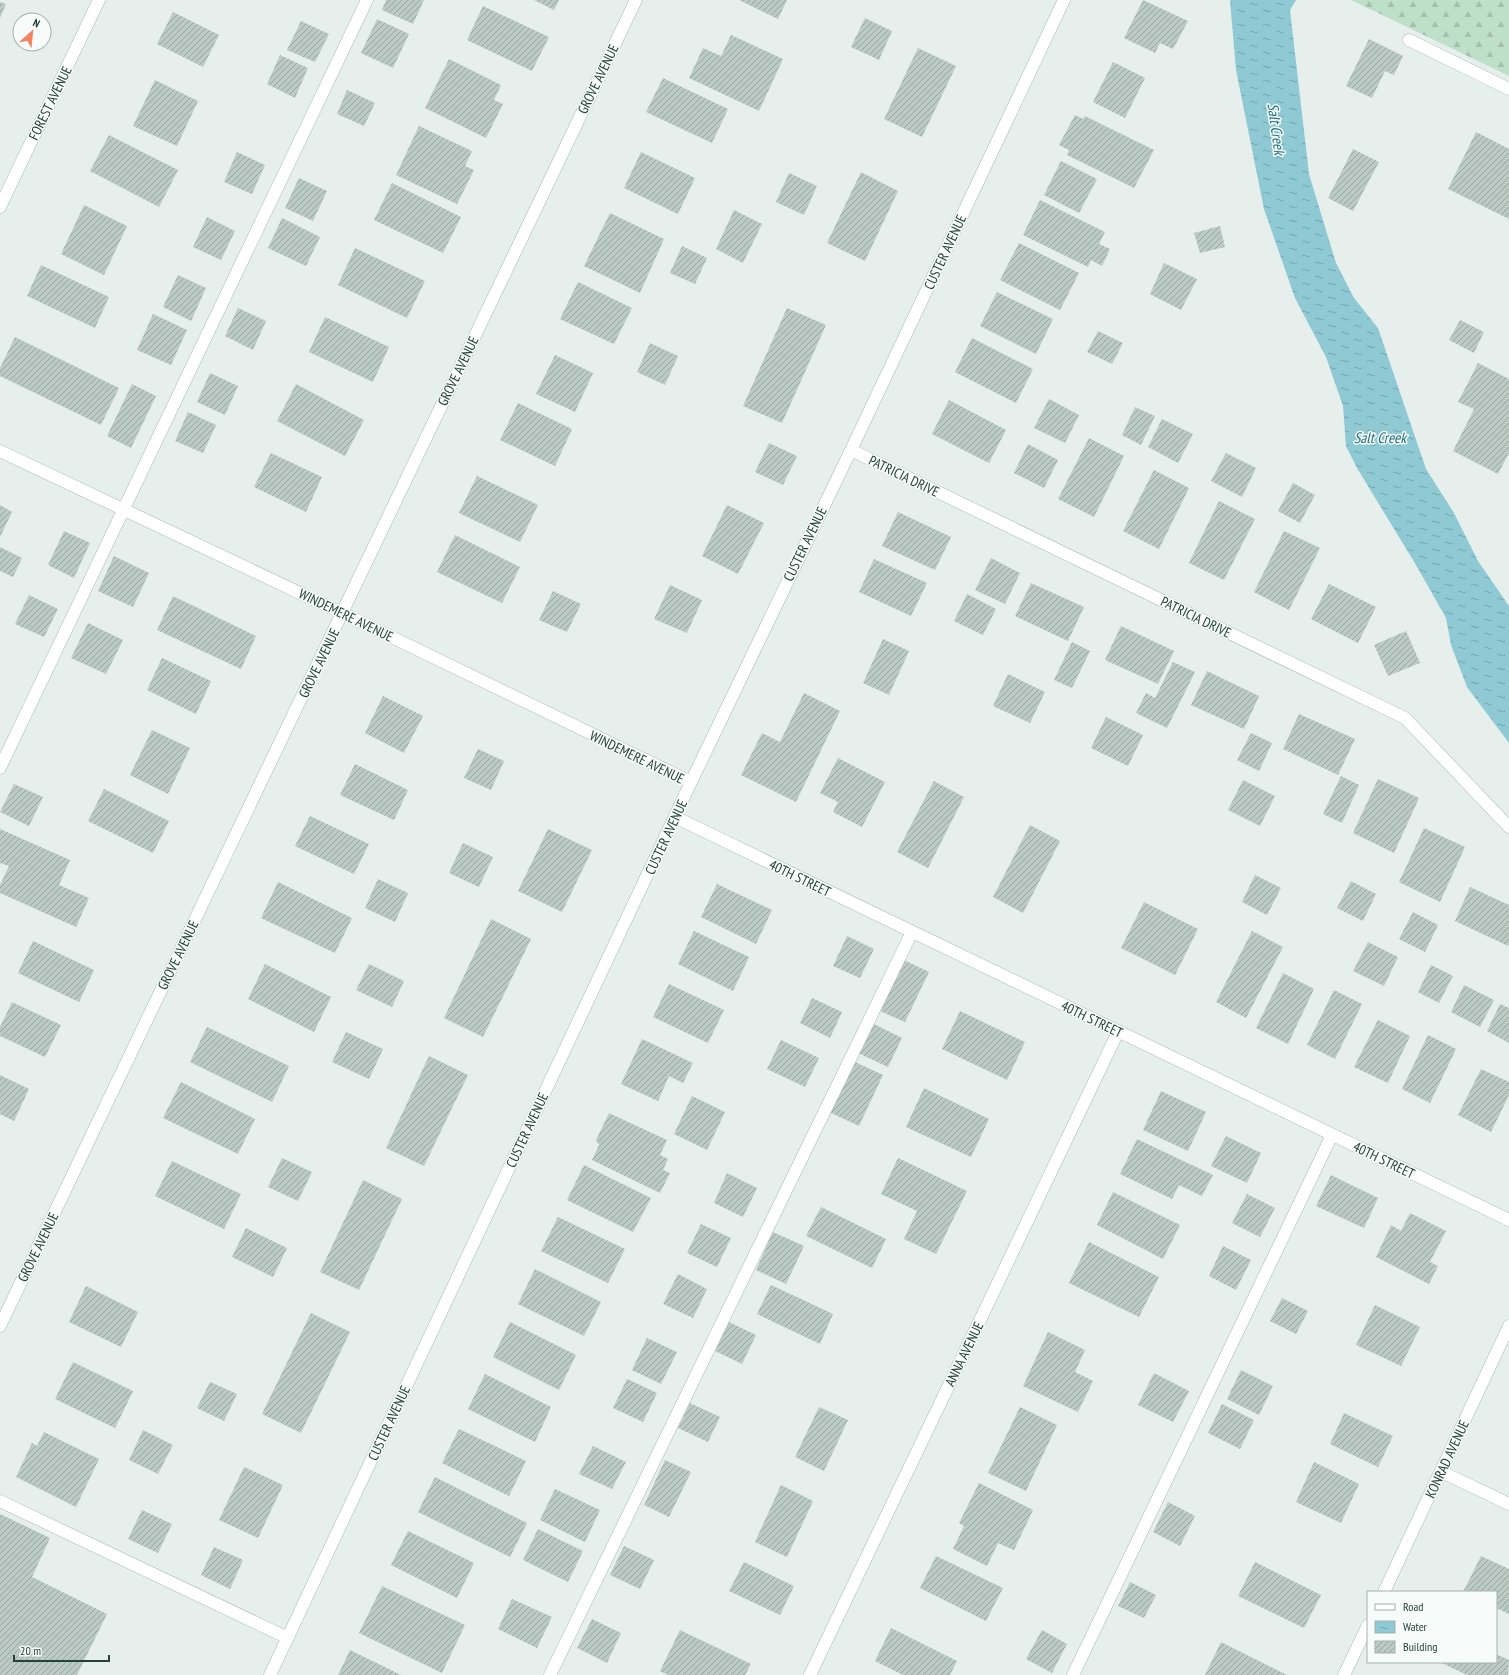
<svg xmlns="http://www.w3.org/2000/svg" width="1509" height="1675" font-family="'PT Sans Narrow',sans-serif">
	<style>
		.forest { fill: url(#forest-firs) }
		.water { fill: url(#water-ripples) }
		.building { fill: url(#building-hatch) }
		.lines { fill: none; stroke-linecap: round; stroke-linejoin: round }
		.lane-casing { stroke: #a8b8b2; stroke-width: 13 }
		.street-casing { stroke: #a8b8b2; stroke-width: 13 }
		.lane { stroke: #fff; stroke-width: 12 }
		.street { stroke: #fff; stroke-width: 12 }
		.labels { text-anchor: middle; stroke-width: 3; stroke-linejoin: round; paint-order: stroke }
		.street-label { font-size: 14px; fill: #24423a; stroke: #f7fbf9 }
		.water-label { font-size: 15px; font-style: italic; fill: #1c6f80; stroke: #f7fbf9 }
	</style>
	<defs>
		<pattern id="forest-firs" width="22" height="20" patternUnits="userSpaceOnUse"><rect width="22" height="20" fill="#bfe0c8"/><path d="M5 1l3.5 6h-7zM16 11l3.5 6h-7z" fill="#a4c1ad"/></pattern>
		<pattern id="water-ripples" width="26" height="14" patternUnits="userSpaceOnUse"><rect width="26" height="14" fill="#8ec9d4"/><path d="M2 4q2-2 4 0t4 0M15 11q2-2 4 0t4 0" fill="none" stroke="#74a5ad"/></pattern>
		<pattern id="building-hatch" width="6" height="6" patternUnits="userSpaceOnUse"><rect width="6" height="6" fill="#bbcac4"/><path d="M-1 1l2-2M0 6l6-6M5 7l2-2" fill="none" stroke="#98a6a0"/></pattern>
	</defs>
	<rect width="100%" height="100%" fill="#e6efeb"/>
	<path class="forest" d="M1351 0H1509V76Z"/>
	<path class="water" d="M1230 0H1296L1290 10 1309 174 1336 263 1354 298 1378 328 1426 469 1454 513 1478 561 1509 606V743L1467 687 1451 645 1446 618 1416 565 1357 468 1346 446 1343 406 1326 357 1295 298 1264 209 1236 70Z"/>
	<path class="building" d="M386 0H424L413 24 382 10Z
		M534 0H559L554 10Z
		M739 0H787L778 19Z
		M1143 0 1188 21 1173 49 1160 43 1155 53 1124 38Z
		M0 2 6 4 0 18Z
		M483 6 549 37 532 71 467 40Z
		M173 12 219 35 203 67 157 44Z
		M865 18 892 31 879 60 851 47Z
		M377 19 409 34 393 68 361 53Z
		M301 21 329 34 315 62 287 50Z
		M731 35 783 59 759 111 689 78 703 48 721 56Z
		M1369 39 1403 56 1394 75 1385 71 1372 98 1346 86Z
		M918 48 956 66 922 137 884 119Z
		M280 55 308 68 295 98 267 84Z
		M449 59 501 85 494 100 503 104 486 138 425 108Z
		M1113 62 1145 78 1125 118 1093 102Z
		M663 78 728 109 712 143 646 112Z
		M155 80 198 101 177 146 133 126Z
		M347 90 375 103 364 126 337 114Z
		M1075 115 1083 119 1085 116 1154 150 1134 188 1067 155 1069 150 1059 145Z
		M419 126 472 151 465 166 474 170 457 204 396 175Z
		M1476 132 1509 149V219L1448 189Z
		M109 135 178 170 159 207 90 171Z
		M1353 149 1379 162 1353 211 1328 198Z
		M237 152 265 165 252 194 224 182Z
		M641 152 695 178 678 214 624 188Z
		M1061 161 1097 179 1079 213 1044 195Z
		M861 172 898 191 865 261 827 243Z
		M789 173 817 186 804 215 776 202Z
		M299 178 327 191 313 221 285 208Z
		M392 183 461 217 443 253 374 220Z
		M1040 200 1105 232 1099 244 1110 249 1102 266 1091 260 1088 267 1023 235Z
		M84 205 127 226 104 275 61 254Z
		M734 210 762 224 743 263 716 249Z
		M610 213 664 239 640 293 584 266Z
		M207 217 235 231 221 260 193 247Z
		M282 218 320 237 306 266 268 248Z
		M1220 226 1225 247 1200 253 1194 233Z
		M1019 243 1079 273 1060 310 1000 280Z
		M682 246 707 258 695 284 670 273Z
		M355 248 425 281 407 318 338 285Z
		M1164 263 1197 279 1181 310 1150 294Z
		M41 265 109 297 95 328 27 296Z
		M178 275 206 288 191 321 163 307Z
		M578 282 632 308 614 344 560 319Z
		M997 292 1053 319 1036 354 980 326Z
		M238 308 266 321 253 350 225 336Z
		M787 308 826 325 782 423 743 406Z
		M153 314 187 330 171 365 137 350Z
		M325 317 389 347 373 382 309 352Z
		M1460 320 1484 332 1474 353 1449 340Z
		M1098 331 1123 343 1112 364 1087 352Z
		M15 337 119 388 101 425 0 376V368Z
		M972 338 1033 369 1016 403 955 372Z
		M650 343 678 356 665 385 637 372Z
		M555 355 593 373 575 412 536 394Z
		M1478 363 1509 379V453L1498 474 1453 451 1474 409 1458 402Z
		M210 373 238 386 225 415 197 402Z
		M132 384 156 396 131 448 107 436Z
		M296 384 364 420 345 456 277 421Z
		M1049 399 1079 415 1065 443 1034 428Z
		M949 400 1006 430 989 463 932 434Z
		M518 403 572 429 555 466 500 440Z
		M1135 407 1155 416 1141 445 1122 435Z
		M188 412 216 425 203 453 175 441Z
		M1162 419 1193 434 1178 463 1148 447Z
		M1089 438 1124 456 1094 517 1058 499Z
		M769 443 797 456 783 485 755 472Z
		M1028 444 1058 460 1044 488 1014 473Z
		M271 453 322 477 306 512 254 487Z
		M1226 453 1256 468 1242 497 1211 481Z
		M1154 470 1189 488 1159 549 1123 531Z
		M477 476 538 505 520 542 459 513Z
		M1293 483 1315 495 1300 523 1278 511Z
		M1219 501 1255 519 1224 580 1189 563Z
		M0 505 12 512 0 537Z
		M727 505 764 523 738 574 702 556Z
		M898 512 951 537 935 570 882 546Z
		M64 531 90 543 74 578 48 565Z
		M1284 531 1320 548 1289 610 1254 592Z
		M455 535 520 567 502 603 437 572Z
		M0 547 22 558 13 577 0 571Z
		M114 556 149 573 133 607 98 591Z
		M991 558 1020 573 1005 604 975 590Z
		M874 559 927 583 911 616 859 592Z
		M1031 583 1084 607 1068 641 1015 616Z
		M1329 584 1376 607 1358 643 1311 619Z
		M670 585 702 600 687 633 654 619Z
		M553 591 581 604 567 632 539 620Z
		M967 594 996 609 983 635 954 621Z
		M29 595 58 609 44 637 15 624Z
		M173 596 256 636 241 669 157 630Z
		M88 623 123 640 106 674 71 658Z
		M1121 626 1174 651 1158 684 1105 660Z
		M1406 631 1420 663 1388 676 1374 645Z
		M883 639 909 651 889 695 863 683Z
		M1072 642 1090 651 1072 688 1054 680Z
		M162 658 211 681 196 714 147 690Z
		M1173 662 1195 672 1167 728 1136 713 1146 693 1155 698Z
		M1207 671 1259 696 1244 729 1191 705Z
		M1008 674 1045 692 1030 723 993 706Z
		M804 693 840 711 796 802 741 775 762 733 780 742Z
		M383 696 423 716 404 753 365 733Z
		M1299 714 1355 739 1338 775 1283 749Z
		M1106 717 1143 735 1128 766 1091 748Z
		M152 730 190 748 168 794 130 775Z
		M1251 733 1272 743 1259 771 1237 760Z
		M478 749 504 761 491 790 464 778Z
		M838 758 885 782 862 827 833 812 838 802 820 793Z
		M355 764 408 790 394 820 340 795Z
		M1341 776 1359 785 1342 823 1323 814Z
		M1378 779 1419 798 1394 853 1353 833Z
		M1243 780 1275 796 1260 826 1228 810Z
		M934 781 964 797 928 868 897 852Z
		M14 784 43 797 29 826 0 812Z
		M104 789 169 821 153 853 88 821Z
		M310 816 369 844 354 874 295 846Z
		M1030 825 1060 841 1023 913 993 897Z
		M1424 828 1465 847 1440 902 1399 882Z
		M0 829 70 860 59 885 89 898 76 927 0 893V885L9 866 0 863Z
		M548 829 592 850 562 912 518 891Z
		M463 843 493 857 479 887 449 873Z
		M1255 875 1281 888 1267 915 1242 902Z
		M378 879 408 893 395 922 365 908Z
		M1351 881 1376 894 1363 921 1337 908Z
		M278 882 352 918 335 953 261 918Z
		M717 884 772 910 756 944 701 917Z
		M1470 887 1509 905V943L1508 946 1455 921Z
		M1144 902 1198 929 1175 975 1121 948Z
		M1413 912 1438 925 1425 952 1399 939Z
		M491 919 531 939 483 1037 444 1018Z
		M694 931 749 957 733 991 678 964Z
		M1252 931 1283 947 1246 1018 1216 1002Z
		M847 936 874 949 860 978 833 966Z
		M33 941 94 970 79 1002 18 973Z
		M1368 942 1398 957 1384 986 1353 971Z
		M904 960 929 972 905 1022 880 1011Z
		M265 964 331 997 314 1032 248 999Z
		M369 964 404 981 392 1007 356 990Z
		M1431 965 1453 976 1439 1003 1418 992Z
		M1283 973 1314 989 1288 1044 1256 1028Z
		M669 984 724 1010 708 1043 653 1017Z
		M1464 985 1494 1000 1480 1027 1451 1012Z
		M1334 990 1362 1004 1335 1059 1307 1045Z
		M812 998 842 1012 830 1038 800 1023Z
		M12 1002 61 1025 45 1057 0 1036V1027Z
		M1500 1004 1509 1008V1043L1487 1031Z
		M960 1011 1025 1042 1007 1080 942 1049Z
		M1378 1020 1410 1036 1388 1083 1354 1067Z
		M872 1023 902 1038 888 1067 858 1053Z
		M207 1027 289 1066 272 1102 190 1062Z
		M346 1032 383 1049 369 1079 332 1062Z
		M1428 1035 1456 1049 1430 1103 1402 1089Z
		M642 1039 693 1063 683 1083 669 1076 658 1101 621 1084Z
		M781 1040 819 1058 805 1087 767 1069Z
		M429 1056 468 1075 424 1166 386 1148Z
		M853 1061 883 1075 859 1126 829 1112Z
		M1481 1069 1509 1082V1095L1491 1132 1458 1115Z
		M0 1075 29 1089 14 1121 0 1114Z
		M181 1082 255 1119 238 1154 163 1118Z
		M924 1088 989 1119 971 1157 906 1127Z
		M1161 1091 1206 1112 1188 1151 1143 1130Z
		M692 1096 725 1112 707 1150 674 1134Z
		M609 1113 667 1140 660 1155 668 1159 663 1170 670 1173 660 1193 592 1160 599 1145 596 1140Z
		M1226 1136 1261 1153 1247 1183 1211 1166Z
		M1137 1139 1213 1175 1202 1196 1179 1185 1172 1199 1120 1174Z
		M282 1158 312 1172 298 1201 268 1187Z
		M898 1158 967 1191 936 1254 904 1239 917 1211 881 1194Z
		M172 1161 241 1194 224 1229 155 1196Z
		M584 1165 651 1198 633 1232 567 1200Z
		M727 1173 757 1188 743 1217 714 1203Z
		M1331 1175 1378 1198 1364 1228 1316 1206Z
		M363 1180 402 1199 359 1290 320 1272Z
		M1113 1192 1180 1225 1163 1259 1097 1225Z
		M1247 1194 1275 1208 1260 1237 1232 1223Z
		M821 1207 886 1239 872 1268 806 1236Z
		M1410 1213 1446 1231 1430 1262 1438 1266 1429 1284 1376 1257 1391 1225 1401 1231Z
		M558 1217 625 1249 608 1283 541 1251Z
		M701 1224 731 1238 717 1267 687 1253Z
		M246 1228 287 1248 273 1277 232 1257Z
		M773 1232 804 1246 786 1284 756 1270Z
		M1089 1242 1159 1277 1139 1317 1069 1283Z
		M1223 1246 1251 1260 1236 1290 1209 1276Z
		M535 1269 601 1302 584 1336 518 1304Z
		M678 1274 707 1289 693 1318 663 1304Z
		M771 1285 833 1314 820 1344 757 1314Z
		M86 1286 138 1312 121 1347 69 1322Z
		M1282 1298 1308 1311 1296 1334 1270 1321Z
		M1375 1305 1420 1327 1401 1366 1356 1345Z
		M311 1313 350 1332 301 1433 262 1414Z
		M510 1322 576 1355 559 1390 493 1357Z
		M729 1322 756 1335 742 1364 715 1351Z
		M1048 1332 1085 1350 1075 1372 1093 1381 1078 1412 1023 1386Z
		M647 1338 677 1352 661 1384 632 1370Z
		M73 1362 133 1391 115 1428 55 1399Z
		M1241 1370 1273 1386 1259 1415 1227 1399Z
		M1154 1373 1189 1391 1173 1422 1138 1405Z
		M485 1374 551 1407 535 1442 468 1409Z
		M627 1379 657 1393 643 1422 613 1408Z
		M210 1382 237 1394 224 1421 197 1408Z
		M690 1403 720 1417 708 1442 678 1428Z
		M1222 1404 1254 1420 1240 1449 1208 1433Z
		M819 1407 848 1420 824 1471 795 1457Z
		M1020 1407 1057 1425 1026 1491 988 1473Z
		M1344 1413 1393 1436 1378 1467 1330 1444Z
		M459 1429 526 1461 509 1496 442 1463Z
		M143 1430 173 1445 158 1474 129 1460Z
		M44 1432 99 1459 76 1507 16 1477 32 1443 37 1446Z
		M593 1446 626 1462 612 1489 579 1474Z
		M665 1460 691 1472 669 1517 644 1505Z
		M1314 1462 1359 1484 1341 1523 1296 1502Z
		M244 1467 283 1485 258 1538 219 1520Z
		M435 1477 527 1523 510 1557 418 1512Z
		M979 1483 1033 1510 1014 1550 998 1543 987 1566 953 1549 964 1526 959 1523Z
		M781 1485 813 1501 787 1557 755 1542Z
		M555 1489 600 1510 585 1542 540 1520Z
		M1168 1502 1195 1516 1180 1546 1153 1532Z
		M142 1510 172 1524 158 1553 128 1539Z
		M0 1514 50 1538 32 1577 107 1614 77 1675H0Z
		M538 1529 583 1551 568 1582 523 1560Z
		M408 1531 474 1563 457 1598 391 1565Z
		M624 1546 654 1560 640 1589 610 1575Z
		M214 1547 243 1560 230 1589 201 1575Z
		M936 1556 1003 1588 986 1621 920 1588Z
		M1481 1556 1509 1569V1614L1496 1608V1592H1463Z
		M744 1562 794 1586 780 1615 729 1591Z
		M1255 1562 1321 1595 1304 1628 1238 1596Z
		M1130 1582 1156 1595 1144 1618 1118 1606Z
		M382 1586 465 1625 442 1673 359 1633Z
		M512 1599 552 1617 537 1648 498 1629Z
		M592 1619 621 1633 607 1663 577 1648Z
		M891 1628 957 1661 950 1675H903L875 1661Z
		M680 1630 751 1664 745 1675H668L660 1671Z
		M1042 1630 1067 1644 1052 1673 1026 1659Z
		M1221 1642 1287 1675H1205Z
		M350 1650 401 1675H338Z
		M1496 1654 1509 1660 1508 1675H1467L1440 1662H1496Z"/>
	<g class="lines">
		<defs>
			<path id="lane" d="M0 768 367 0
				M0 1501 288 1638
				M550 1675 912 932
				M1073 1675 1332 1135"/>
			<path id="street" d="M1409 40 1509 89
				M0 207 99 0
				M851 450 1405 718 1509 827
				M0 451 342 613 691 782
				M675 817 1509 1220
				M0 1326 636 0
				M1442 1472 1509 1504
				M1384 1592 1509 1326
				M270 1675 691 782 851 450 1064 0
				M810 1675 1118 1032
				M1344 1675 1368 1625"/>
		</defs>
		<use href="#lane" class="lane-casing"/>
		<use href="#street" class="street-casing"/>
		<use href="#lane" class="lane"/>
		<use href="#street" class="street"/>
	</g>
	<g class="labels">
		<g class="street-label">
			<text transform="translate(598 79) rotate(-64)" y="5">GROVE AVENUE</text>
			<text transform="translate(50 103) rotate(-64)" y="5">FOREST AVENUE</text>
			<text transform="translate(945 252) rotate(-65)" y="5">CUSTER AVENUE</text>
			<text transform="translate(458 371) rotate(-64)" y="5">GROVE AVENUE</text>
			<text transform="translate(904 476) rotate(26)" y="5">PATRICIA DRIVE</text>
			<text transform="translate(805 544) rotate(-64)" y="5">CUSTER AVENUE</text>
			<text transform="translate(346 615) rotate(26)" y="5">WINDEMERE AVENUE</text>
			<text transform="translate(1196 617) rotate(26)" y="5">PATRICIA DRIVE</text>
			<text transform="translate(319 663) rotate(-64)" y="5">GROVE AVENUE</text>
			<text transform="translate(637 757) rotate(26)" y="5">WINDEMERE AVENUE</text>
			<text transform="translate(666 837) rotate(-65)" y="5">CUSTER AVENUE</text>
			<text transform="translate(800 878) rotate(26)" y="5">40TH STREET</text>
			<text transform="translate(178 955) rotate(-64)" y="5">GROVE AVENUE</text>
			<text transform="translate(1092 1019) rotate(26)" y="5">40TH STREET</text>
			<text transform="translate(527 1130) rotate(-65)" y="5">CUSTER AVENUE</text>
			<text transform="translate(1384 1160) rotate(26)" y="5">40TH STREET</text>
			<text transform="translate(38 1247) rotate(-64)" y="5">GROVE AVENUE</text>
			<text transform="translate(964 1354) rotate(-64)" y="5">ANNA AVENUE</text>
			<text transform="translate(389 1423) rotate(-65)" y="5">CUSTER AVENUE</text>
			<text transform="translate(1447 1459) rotate(-65)" y="5">KONRAD AVENUE</text>
		</g>
		<g class="water-label">
			<text transform="translate(1276 129) rotate(82)" y="5">Salt Creek</text>
			<text x="1380" y="443">Salt Creek</text>
		</g>
	</g>
	<rect x="1367" y="1591" width="130" height="72" fill="#f7fbf9" stroke="#a3b1ad"/>
	<rect x="1375" y="1604" width="20" height="6" fill="#ffffff" stroke="#a3b1ad"/>
	<text x="1403" y="1611" font-size="12" fill="#24423a">Road</text>
	<rect x="1375" y="1621" width="20" height="12" fill="url(#water-ripples)" stroke="#a3b1ad"/>
	<text x="1403" y="1631" font-size="12" fill="#24423a">Water</text>
	<rect x="1375" y="1641" width="20" height="12" fill="url(#building-hatch)" stroke="#a3b1ad"/>
	<text x="1403" y="1651" font-size="12" fill="#24423a">Building</text>
	<g transform="translate(32 32) rotate(27)"><circle r="19" fill="#f7fbf9" stroke="#a3b1ad"/>
	<path d="M0-3L7 15L0 10L-7 15Z" fill="#f4845f"/>
	<text y="-6" font-size="11" font-weight="bold" text-anchor="middle" fill="#24423a">N</text>
	</g>
	<path d="M14 1655v6h95v-6" fill="none" stroke="#24423a" stroke-width="2"/>
	<text x="20" y="1655" font-size="12" fill="#24423a" stroke="#f7fbf9" stroke-width="3" paint-order="stroke">20 m</text>
</svg>
